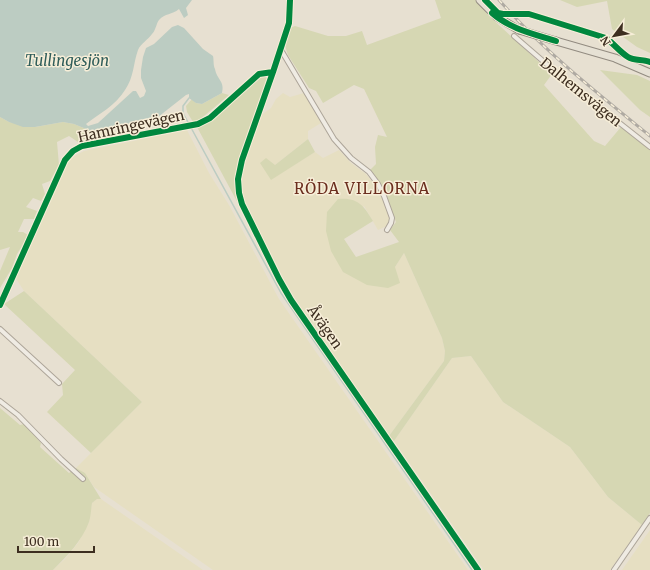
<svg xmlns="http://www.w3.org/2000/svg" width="650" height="570" font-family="Merriweather,serif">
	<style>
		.farmland { fill: #e6dfc2 }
		.green { fill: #d6d7b3 }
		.water { fill: #bcccc2 }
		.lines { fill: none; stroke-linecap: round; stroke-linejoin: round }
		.stream { stroke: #bcccc2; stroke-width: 1.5 }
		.minor-casing { stroke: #ada599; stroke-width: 6 }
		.primary-casing { stroke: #928b80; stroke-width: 9 }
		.minor { stroke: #efebe3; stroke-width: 4 }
		.primary { stroke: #e6e1d4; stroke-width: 7 }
		.rail-casing { stroke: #afaaa2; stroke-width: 3 }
		.rail { stroke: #f7eed8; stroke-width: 1.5; stroke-dasharray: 4.5; stroke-linecap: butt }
		.primary-bridge-casing { stroke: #928b80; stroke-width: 9; stroke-linecap: butt }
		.primary-bridge { stroke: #e6e1d4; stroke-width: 7 }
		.cycleway-casing { stroke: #f7eed8; stroke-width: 8 }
		.cycleway { stroke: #00873e; stroke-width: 6 }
		.labels { text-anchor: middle; stroke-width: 3; stroke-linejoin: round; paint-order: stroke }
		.street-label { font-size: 14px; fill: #3d2e20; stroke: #f7eed8 }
		.water-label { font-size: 15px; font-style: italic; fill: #2f5d5a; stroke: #f7eed8 }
		.neighbourhood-label { font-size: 15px; letter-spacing: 1px; fill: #6b2e1e; stroke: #f7eed8 }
	</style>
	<rect width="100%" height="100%" fill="#e7e0d1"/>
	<path class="farmland" d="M283 93 290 97 304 93 321 123 308 131V139L275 165 271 179 315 152 323 158 339 150 351 163 366 174 375 185 382 197 390 218 387 226 378 230 364 206 331 251 395 267 404 253 442 338 445 351 444 361 389 436 294 297 279 271 244 203 242 193 241 179 244 162 260 116 271 108 276 99Z
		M187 130 209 173 229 205 279 299 468 570H213L94 487 85 473 76 468 142 402 24 291 15 277 67 163 73 157 84 151Z
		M471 356 503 402 570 447 608 497 642 525 610 570H484L394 441 452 358Z
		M97 499H101L203 570H53L65 559 78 543 89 522 92 503Z
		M650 530V570H622Z"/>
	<path class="green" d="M435 0H476L488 15 552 74 544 85 594 141 605 146 621 127 650 150V513L642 525 608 497 570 447 503 402 471 356 452 358 394 441 389 436 444 361 445 351 442 338 404 253 395 267 400 283 388 288 367 285 343 272 331 251 326 231 327 212 338 199C358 197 364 206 373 221L344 239 356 257 399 242 390 230 396 222C389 203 382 186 370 170L376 164 375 147 378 135 387 137 364 89 354 85 323 103 316 91 309 88 288 55 285 46 290 28 295 26 328 36H346L362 31 367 45 441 18Z
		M560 0H650V53L637 47 612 29 607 1 577 7Z
		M600 70 637 75 650 81V117L640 110Z
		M261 75 267 78 238 160 236 179 235 192 240 207 197 127 212 119Z
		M222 93 229 95 198 121 193 122 187 112 186 106 192 99 196 103 202 104Z
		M0 117 9 122 35 127 63 122 74 124 91 131 113 130 111 137 81 144 69 136 57 142 59 165 50 181 42 184 45 194 41 201 33 198 26 207 37 211 34 219H24L18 232H23L28 235 22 246 17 254 12 268 0 288V271L10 247 0 250Z
		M308 139 315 152 271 180 260 163 266 158 275 165Z
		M24 291 142 402 91 453 47 412 63 395 62 384 75 370 4 304Z
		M0 408 20 425 24 424 41 443 40 447 69 473 76 468 85 473 101 499H97L92 503C91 509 91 516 89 522 82 541 67 556 53 570H0Z"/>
	<path class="water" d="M0 0H192L186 8 188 15 184 18 179 9C172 15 165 13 159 20 156 24 156 30 152 34 148 40 141 43 138 50 133 64 134 77 125 90 116 105 99 114 86 124L88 126 98 123 133 91H136L140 98 144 96 146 91 141 78V70L143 57 146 48 154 44 172 27 178 25 184 28 203 49 213 56C214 60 213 65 215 69 217 80 225 81 222 93L202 104 196 103 189 98V94L186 95 158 117 128 128 116 127 91 131 74 124 63 122 35 127H23L9 122 0 117Z"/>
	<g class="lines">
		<path class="stream" d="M189 98 183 106V113L281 293 472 570"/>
		<defs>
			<path id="minor" d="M514 36 565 80 650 147
				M281 50 334 139 351 158 369 172 378 184 384 196 392 218 391 223 387 230
				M273 72 242 160 238 179 239 193 242 204 279 279 291 300 478 570
				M0 305 65 160 73 151 82 146 198 124 210 118 259 74 273 72 289 23 290 0
				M0 329 59 383
				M0 401 18 415 61 459 83 479
				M614 570 650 518"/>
			<path id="primary" d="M480 0 497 17 519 30
				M556 41 615 58 650 73"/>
		</defs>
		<use href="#minor" class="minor-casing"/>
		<use href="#primary" class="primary-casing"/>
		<use href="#minor" class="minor"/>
		<use href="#primary" class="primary"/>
		<defs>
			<path id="rail" d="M499 0C544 51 597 93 650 136"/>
		</defs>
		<use href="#rail" class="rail-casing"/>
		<use href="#rail" class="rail"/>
		<defs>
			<path id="primary-bridge" d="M519 30 556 41"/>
		</defs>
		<use href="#primary-bridge" class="primary-bridge-casing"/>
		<use href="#primary-bridge" class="primary-bridge"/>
		<defs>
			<path id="cycleway" d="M485 0 498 13 503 14H529L606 38C614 44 620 52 628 57 634 61 643 59 650 62
				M492 13C510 29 534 34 556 41
				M273 72 242 160 238 179 239 193 242 204 279 279 291 300 478 570
				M0 305 65 160 73 151 82 146 198 124 210 118 259 74 273 72 289 23 290 0"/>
		</defs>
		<use href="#cycleway" class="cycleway-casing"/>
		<use href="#cycleway" class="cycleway"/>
	</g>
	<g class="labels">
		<g class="street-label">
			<text transform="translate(581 92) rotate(39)" y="5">Dalhemsvägen</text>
			<text transform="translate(131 126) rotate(-12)" y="5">Hamringevägen</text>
			<text transform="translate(325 327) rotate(55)" y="5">Åvägen</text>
		</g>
		<g class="water-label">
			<text x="67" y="66">Tullingesjön</text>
		</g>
		<g class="neighbourhood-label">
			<text x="362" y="194">RÖDA VILLORNA</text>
		</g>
	</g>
	<g transform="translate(614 36) rotate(238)" stroke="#f7eed8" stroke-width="3" paint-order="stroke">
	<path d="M0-3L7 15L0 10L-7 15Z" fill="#3d2e20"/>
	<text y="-6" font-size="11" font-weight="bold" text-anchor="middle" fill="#3d2e20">N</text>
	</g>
	<path d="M18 546v6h76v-6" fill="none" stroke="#3d2e20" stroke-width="2"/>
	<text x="24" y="546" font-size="12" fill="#3d2e20" stroke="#f7eed8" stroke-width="3" paint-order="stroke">100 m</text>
</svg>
